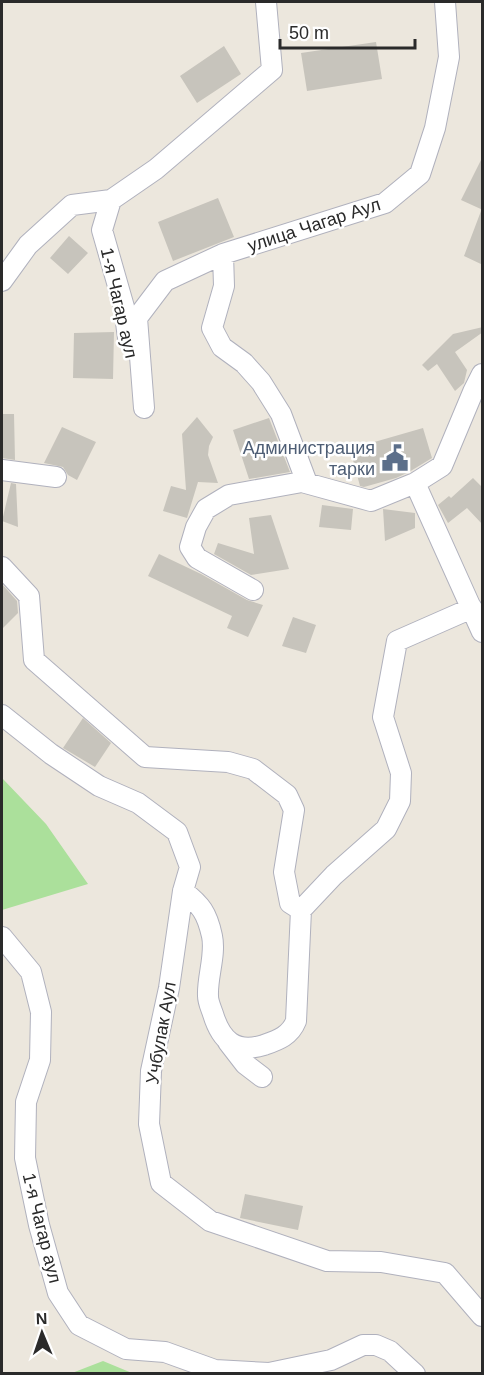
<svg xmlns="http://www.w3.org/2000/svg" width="484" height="1375" font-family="Arial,sans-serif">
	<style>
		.green { fill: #abe09b }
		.building { fill: #c7c4bc }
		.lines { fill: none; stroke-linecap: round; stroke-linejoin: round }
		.minor-casing { stroke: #b0b1bd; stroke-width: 22 }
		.minor { stroke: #fff; stroke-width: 20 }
		.labels { text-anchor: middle; stroke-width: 5; stroke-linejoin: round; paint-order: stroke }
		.street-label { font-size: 18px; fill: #2a2a2a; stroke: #fff }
		.service-label { font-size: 18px; fill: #4e5e75; stroke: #fff; text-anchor: end }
	</style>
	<rect width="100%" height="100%" fill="#ece7dd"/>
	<path class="green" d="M2 778 46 824 88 884 2 910Z
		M103 1361 132 1373H72Z"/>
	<path class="building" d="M376 42 382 79 307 91 301 53Z
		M224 46 241 74 197 103 180 76Z
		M483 156V210L461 200Z
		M218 198 234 237 173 261 158 222Z
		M481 211H483V265L464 256Z
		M69 236 88 253 68 274 50 258Z
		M483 327V332L455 352 467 370 464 383 455 391 437 364 428 371 422 365 453 334Z
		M114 332 113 379 73 378 74 333Z
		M2 414H14L15 460 2 458Z
		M197 417 213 437 209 446 208 455 218 483 198 482 187 518 163 511 171 486 186 490 182 434Z
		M269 418 290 472 249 479 233 430Z
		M62 427 96 442 77 480 68 475 63 467 44 463Z
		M423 428 432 458 409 472 396 478 364 487 360 486 350 449Z
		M473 478 483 488V525L467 508 448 523 438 505 449 496 451 498Z
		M11 483 16 484 18 527 2 521Z
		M322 505 353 509 351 530 319 527Z
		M383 509 415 513V528L385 541Z
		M271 515 289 569 251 575 214 554 218 543 254 554 249 518Z
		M159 554 201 574 247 600 263 605 248 637 227 628 232 616 148 576Z
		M2 584 17 601 18 613 2 629Z
		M293 617 316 625 306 653 282 646Z
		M83 718 111 743 95 767 63 748Z
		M245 1194 303 1206 298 1230 240 1218Z"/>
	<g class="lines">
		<defs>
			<path id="minor" d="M111 200 102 230 124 307 128 338
				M223 254 224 286 212 328 222 347 244 363 261 382 281 414 307 483
				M2 281 28 245 72 205 111 200 156 169 272 70 266 2
				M144 408 137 318 165 281 223 254 385 203 420 174 435 128 449 57 445 2
				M2 470 56 477
				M415 483 482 632
				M2 567 29 596 34 660 145 757 228 762 253 769 287 795 294 810 284 872 290 903 301 910
				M253 590 197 558 190 547 196 527 206 509 229 495 302 482 371 501 415 483 442 466 473 392 482 374
				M2 715 51 754 99 786 138 803 177 832 190 867 183 891 169 988 151 1071 149 1124 161 1183 210 1221 327 1261 381 1262 445 1273 482 1316
				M183 891C201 905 207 913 212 936 216 955 207 977 208 996 208 1002 211 1008 213 1014 221 1040 235 1054 264 1045 278 1040 290 1036 296 1021L301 910
				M301 910 334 875 386 829 400 801 401 773 383 717 397 641 472 608
				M2 937 31 972 41 1012 40 1060 26 1102 25 1158 39 1225 58 1293 79 1325 126 1349 165 1352 215 1370 269 1373 331 1360 363 1345H376L390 1351 415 1374
				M228 1042 245 1064 262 1077"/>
		</defs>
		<use href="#minor" class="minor-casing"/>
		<use href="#minor" class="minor"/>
	</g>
	<defs>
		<symbol id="civic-bare" viewBox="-9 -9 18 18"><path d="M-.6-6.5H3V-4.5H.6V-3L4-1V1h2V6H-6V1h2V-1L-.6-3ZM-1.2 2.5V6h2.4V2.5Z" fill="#5c6f8a" stroke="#fff" stroke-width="2.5" paint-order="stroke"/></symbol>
	</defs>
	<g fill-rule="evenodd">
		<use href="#civic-bare" x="376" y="439" width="38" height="38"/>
	</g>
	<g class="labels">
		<g class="street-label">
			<text transform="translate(314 225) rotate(-18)" y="6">улица Чагар Аул</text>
			<text transform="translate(119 303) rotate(77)" y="6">1-я Чагар аул</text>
			<text transform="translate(161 1033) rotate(-80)" y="6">Учбулак Аул</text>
			<text transform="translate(42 1228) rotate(76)" y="6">1-я Чагар аул</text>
		</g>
		<g class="service-label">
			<text x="375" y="454">Администрация<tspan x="375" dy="21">тарки</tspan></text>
		</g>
	</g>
	<rect width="484" height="1375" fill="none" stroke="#2a2a2a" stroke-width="6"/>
	<g transform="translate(42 1333) rotate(358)" stroke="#ffffff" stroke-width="4.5" paint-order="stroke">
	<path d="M0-4.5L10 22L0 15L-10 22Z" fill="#2a2a2a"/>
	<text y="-9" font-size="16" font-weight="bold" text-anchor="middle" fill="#2a2a2a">N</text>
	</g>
	<path d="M280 39v9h135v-9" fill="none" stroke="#2a2a2a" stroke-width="3"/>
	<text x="289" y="39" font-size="18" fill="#2a2a2a" stroke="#ffffff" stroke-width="4.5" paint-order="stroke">50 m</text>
</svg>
